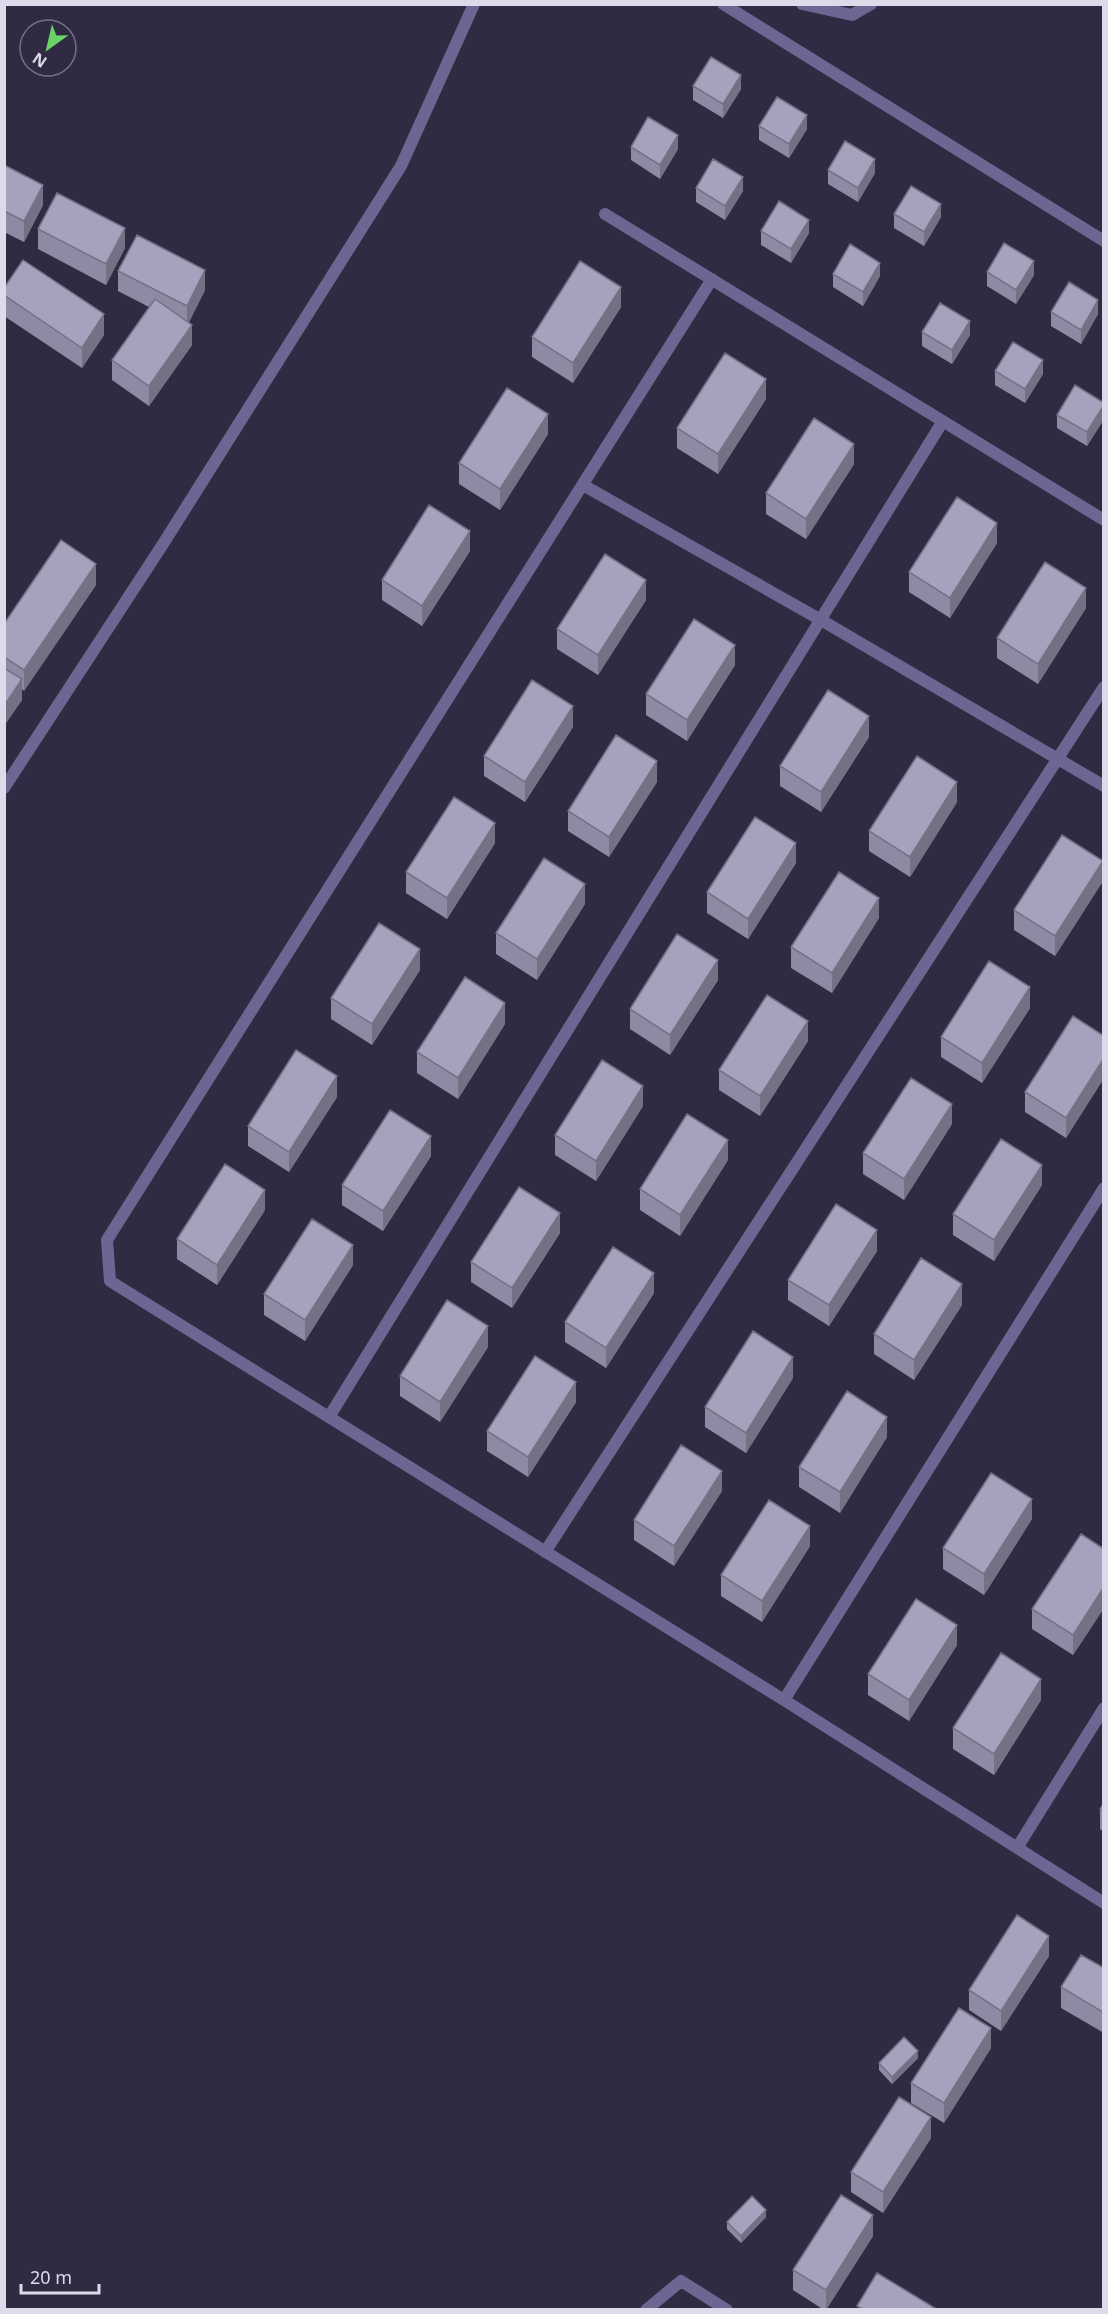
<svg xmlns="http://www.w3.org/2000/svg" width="1108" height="2314" font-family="'Noto Sans',sans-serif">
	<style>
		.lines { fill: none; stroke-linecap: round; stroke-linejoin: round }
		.street { stroke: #6e6593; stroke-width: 12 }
		.wall { fill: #8f8aa3 }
		.shaded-wall { fill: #747184 }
		.building { fill: #a6a1bd; stroke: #747184; stroke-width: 1.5 }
	</style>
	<rect width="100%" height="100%" fill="#302b42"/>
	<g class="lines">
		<path class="street" d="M723 4 1104 241
			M802 4 852 15 871 4
			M605 214 1104 520
			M712 279 107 1240 110 1281 784 1700 1104 1903
			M583 485 821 620 1104 786
			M4 788 163 544 401 166 474 4
			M329 1417 943 421
			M545 1552 1104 687
			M784 1700 1104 1188
			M1017 1848 1104 1708
			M646 2310 681 2281 727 2310"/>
	</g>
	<path class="wall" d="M693 86 741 89 723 118 693 100Z
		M759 126 807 129 789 158 759 140Z
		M631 147 678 149 660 179 631 160Z
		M4 165 43 205 24 242 4 232Z
		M828 170 875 173 858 202 828 184Z
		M696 188 743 191 725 220 696 202Z
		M894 214 941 217 924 246 894 228Z
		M38 229 125 248 106 285 38 249Z
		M761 231 809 233 791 263 761 245Z
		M118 271 205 290 189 322 192 345 149 406 112 380V360L149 307 118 291Z
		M987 272 1034 275 1016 304 987 286Z
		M833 274 880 276 863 306 833 287Z
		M4 288 104 335 82 368 4 316Z
		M621 307 573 383 532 357V337Z
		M1051 312 1098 314 1081 344 1051 326Z
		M922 332 970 335 952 364 922 346Z
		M995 371 1043 374 1025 403 995 385Z
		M766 399 718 474 677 448V428Z
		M1104 403V419L1087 446 1057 428V415Z
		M548 434 500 510 459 484V463Z
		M854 464 806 539 766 514V493Z
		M997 543 950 618 909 592V572Z
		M470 551 422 626 382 600V580Z
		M96 585 24 691 22 689V700L4 726V624Z
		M646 600 598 675 557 649V629Z
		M1086 608 1038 684 997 658V638Z
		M735 665 687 741 646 715V694Z
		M573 727 525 802 484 776V756Z
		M869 737 821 812 780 786V766Z
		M657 782 609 857 568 831V811Z
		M957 802 910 877 869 851V831Z
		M495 843 447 919 406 893V872Z
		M796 863 748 939 707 913V892Z
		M1103 881 1055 956 1014 930V910Z
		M585 904 537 980 496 954V933Z
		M879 918 832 993 791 968V947Z
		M420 970 372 1045 331 1019V998Z
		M1103 975 1104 976V996H1103Z
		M718 980 670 1055 630 1029V1009Z
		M1030 1008 982 1083 941 1057V1037Z
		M505 1024 458 1099 417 1073V1052Z
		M1104 1036V1078L1066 1138 1025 1112V1092Z
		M808 1041 760 1116 719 1090V1070Z
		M337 1097 289 1172 248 1146V1126Z
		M643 1106 596 1181 555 1155V1135Z
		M952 1124 904 1200 863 1174V1153Z
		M431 1156 383 1231 342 1205V1185Z
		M728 1160 680 1236 640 1210V1189Z
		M1042 1185 994 1261 953 1235V1214Z
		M265 1210 217 1285 177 1259V1239Z
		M560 1233 512 1308 471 1282V1262Z
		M877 1251 829 1326 788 1300V1280Z
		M353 1265 305 1341 264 1315V1294Z
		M654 1293 606 1368 565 1342V1322Z
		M962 1305 914 1380 874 1354V1334Z
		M488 1347 440 1422 400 1396V1376Z
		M793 1378 746 1453 705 1427V1407Z
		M576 1402 528 1477 487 1451V1431Z
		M887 1437 840 1513 799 1487V1467Z
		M722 1491 674 1566 634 1540V1520Z
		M1032 1519 984 1595 943 1569V1548Z
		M810 1546 762 1622 721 1596V1575Z
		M1104 1549V1608L1073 1655 1032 1629V1609Z
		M957 1645 909 1721 868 1695V1674Z
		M1041 1700 994 1775 953 1749V1728Z
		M1104 1803V1832L1100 1829V1809Z
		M1049 1956 1001 2031 969 2010V1990Z
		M1104 1968V2033L1061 2008V1987Z
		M991 2048 944 2123 911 2103V2083Z
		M918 2058 892 2084 879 2070V2063Z
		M931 2138 883 2213 851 2192V2172Z
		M766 2217 741 2243 727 2229V2222Z
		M873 2236 826 2310H824L793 2290V2270Z"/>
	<path class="shaded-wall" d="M741 75V89L723 118V104Z
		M807 115V129L789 158V144Z
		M678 135V149L660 179V165Z
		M875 159V173L858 202V188Z
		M743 177V191L725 220V206Z
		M43 185V205L24 242V221Z
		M941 204V217L924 246V232Z
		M809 220V233L791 263V249Z
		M125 228V248L106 285V264Z
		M1034 261V275L1016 304V290Z
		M880 263V276L863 306V292Z
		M205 270V290L187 326V306Z
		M621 287V307L573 383V363Z
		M1098 300V314L1081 344V330Z
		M104 314V335L82 368V348Z
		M970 321V335L952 364V350Z
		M192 325V345L149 406V386Z
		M1043 360V374L1025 403V389Z
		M766 379V399L718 474V454Z
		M1104 405V419L1087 446V432Z
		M548 414V434L500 510V489Z
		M854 444V464L806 539V519Z
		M997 523V543L950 618V598Z
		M470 531V551L422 626V606Z
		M96 564V585L24 691V670Z
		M646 580V600L598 675V655Z
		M1086 588V608L1038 684V664Z
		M735 645V665L687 741V720Z
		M22 679V700L4 726V706Z
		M573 706V727L525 802V782Z
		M869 716V737L821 812V792Z
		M657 761V782L609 857V837Z
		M957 782V802L910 877V857Z
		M495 823V843L447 919V898Z
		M796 843V863L748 939V919Z
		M1103 861V881L1055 956V936Z
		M585 884V904L537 980V959Z
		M879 898V918L832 993V973Z
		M420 949V970L372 1045V1024Z
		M718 960V980L670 1055V1035Z
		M1030 987V1008L982 1083V1063Z
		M505 1003V1024L458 1099V1078Z
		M808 1021V1041L760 1116V1096Z
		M1104 1058V1078L1066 1138V1118Z
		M337 1076V1097L289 1172V1152Z
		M643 1086V1106L596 1181V1161Z
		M952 1104V1124L904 1200V1179Z
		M431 1136V1156L383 1231V1211Z
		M728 1140V1160L680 1236V1215Z
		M1042 1165V1185L994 1261V1240Z
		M265 1190V1210L217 1285V1265Z
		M560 1213V1233L512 1308V1288Z
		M877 1230V1251L829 1326V1305Z
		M353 1245V1265L305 1341V1320Z
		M654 1273V1293L606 1368V1348Z
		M962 1284V1305L914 1380V1360Z
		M488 1326V1347L440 1422V1402Z
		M793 1357V1378L746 1453V1433Z
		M576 1382V1402L528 1477V1457Z
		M887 1417V1437L840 1513V1492Z
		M722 1471V1491L674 1566V1546Z
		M1032 1499V1519L984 1595V1574Z
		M810 1526V1546L762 1622V1601Z
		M1104 1587V1608L1073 1655V1635Z
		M957 1625V1645L909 1721V1700Z
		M1041 1679V1700L994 1775V1754Z
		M1049 1936V1956L1001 2031V2011Z
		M991 2028V2048L944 2123V2103Z
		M918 2051V2058L892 2084V2077Z
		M931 2117V2138L883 2213V2192Z
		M766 2210V2217L741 2243V2236Z
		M873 2215V2236L826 2310V2290Z"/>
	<path class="building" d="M711 57 741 75 723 104 693 86Z
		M777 97 807 115 789 144 759 126Z
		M648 117 678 135 660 165 631 147Z
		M845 141 875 159 858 188 828 170Z
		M713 159 743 177 725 206 696 188Z
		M4 165 43 185 24 221 4 211Z
		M911 186 941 204 924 232 894 214Z
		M57 193 125 228 106 264 38 229Z
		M779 201 809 220 791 249 761 231Z
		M137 235 205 270 187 306 118 271Z
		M1004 243 1034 261 1016 290 987 272Z
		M850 244 880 263 863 292 833 274Z
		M23 260 104 314 82 348 4 295V288Z
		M580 261 621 287 573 363 532 337Z
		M1069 282 1098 300 1081 330 1051 312Z
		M155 299 192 325 149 386 112 360Z
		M940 303 970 321 952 350 922 332Z
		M1013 342 1043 360 1025 389 995 371Z
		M725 353 766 379 718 454 677 428Z
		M1075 385 1104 403V405L1087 432 1057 415Z
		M507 388 548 414 500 489 459 463Z
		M814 418 854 444 806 519 766 493Z
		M957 497 997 523 950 598 909 572Z
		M429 505 470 531 422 606 382 580Z
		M61 540 96 564 24 670 4 657V624Z
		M605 554 646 580 598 655 557 629Z
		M1045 562 1086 588 1038 664 997 638Z
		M694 619 735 645 687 720 646 694Z
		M4 668 22 679 4 706Z
		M532 680 573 706 525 782 484 756Z
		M828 690 869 716 821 792 780 766Z
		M616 735 657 761 609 837 568 811Z
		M917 756 957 782 910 857 869 831Z
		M454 797 495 823 447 898 406 872Z
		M755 817 796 843 748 919 707 892Z
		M1062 835 1103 861 1055 936 1014 910Z
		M544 858 585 884 537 959 496 933Z
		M839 872 879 898 832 973 791 947Z
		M379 923 420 949 372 1024 331 998Z
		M677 934 718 960 670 1035 630 1009Z
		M989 961 1030 987 982 1063 941 1037Z
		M465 977 505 1003 458 1078 417 1052Z
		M767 995 808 1021 760 1096 719 1070Z
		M1073 1016 1104 1036V1058L1066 1118 1025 1092Z
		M296 1050 337 1076 289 1152 248 1126Z
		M602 1060 643 1086 596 1161 555 1135Z
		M911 1078 952 1104 904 1179 863 1153Z
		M390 1110 431 1136 383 1211 342 1185Z
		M687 1114 728 1140 680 1215 640 1189Z
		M1001 1139 1042 1165 994 1240 953 1214Z
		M225 1164 265 1190 217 1265 177 1239Z
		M519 1187 560 1213 512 1288 471 1262Z
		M836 1204 877 1230 829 1305 788 1280Z
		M312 1219 353 1245 305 1320 264 1294Z
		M613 1247 654 1273 606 1348 565 1322Z
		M921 1258 962 1284 914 1360 874 1334Z
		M447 1300 488 1326 440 1402 400 1376Z
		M753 1331 793 1357 746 1433 705 1407Z
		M535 1356 576 1382 528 1457 487 1431Z
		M847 1391 887 1417 840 1492 799 1467Z
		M681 1445 722 1471 674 1546 634 1520Z
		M991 1473 1032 1499 984 1574 943 1548Z
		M769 1500 810 1526 762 1601 721 1575Z
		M1081 1534 1104 1549V1587L1073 1635 1032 1609Z
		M916 1599 957 1625 909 1700 868 1674Z
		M1001 1653 1041 1679 994 1754 953 1728Z
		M1104 1803V1811L1100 1809Z
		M1017 1915 1049 1936 1001 2011 969 1990Z
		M1081 1955 1104 1968V2013L1061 1987Z
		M959 2008 991 2028 944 2103 911 2083Z
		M904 2037 918 2051 892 2077 879 2063Z
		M899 2097 931 2117 883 2192 851 2172Z
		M841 2195 873 2215 826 2290 793 2270Z
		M752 2196 766 2210 741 2236 727 2222Z
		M877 2273 938 2310H864L857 2306Z"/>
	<rect width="1108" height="2314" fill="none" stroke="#dddae9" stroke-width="12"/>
	<g transform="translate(48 48) rotate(214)"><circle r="28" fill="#302b42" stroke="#757185" stroke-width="1.5"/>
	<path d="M0-4.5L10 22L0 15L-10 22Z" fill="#68d465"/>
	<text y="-9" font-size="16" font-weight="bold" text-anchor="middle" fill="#dddae9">N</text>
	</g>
	<path d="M21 2284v9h78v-9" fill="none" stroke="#dddae9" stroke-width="3"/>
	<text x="30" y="2284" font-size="18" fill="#dddae9" stroke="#302b42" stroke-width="4.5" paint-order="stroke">20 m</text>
</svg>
